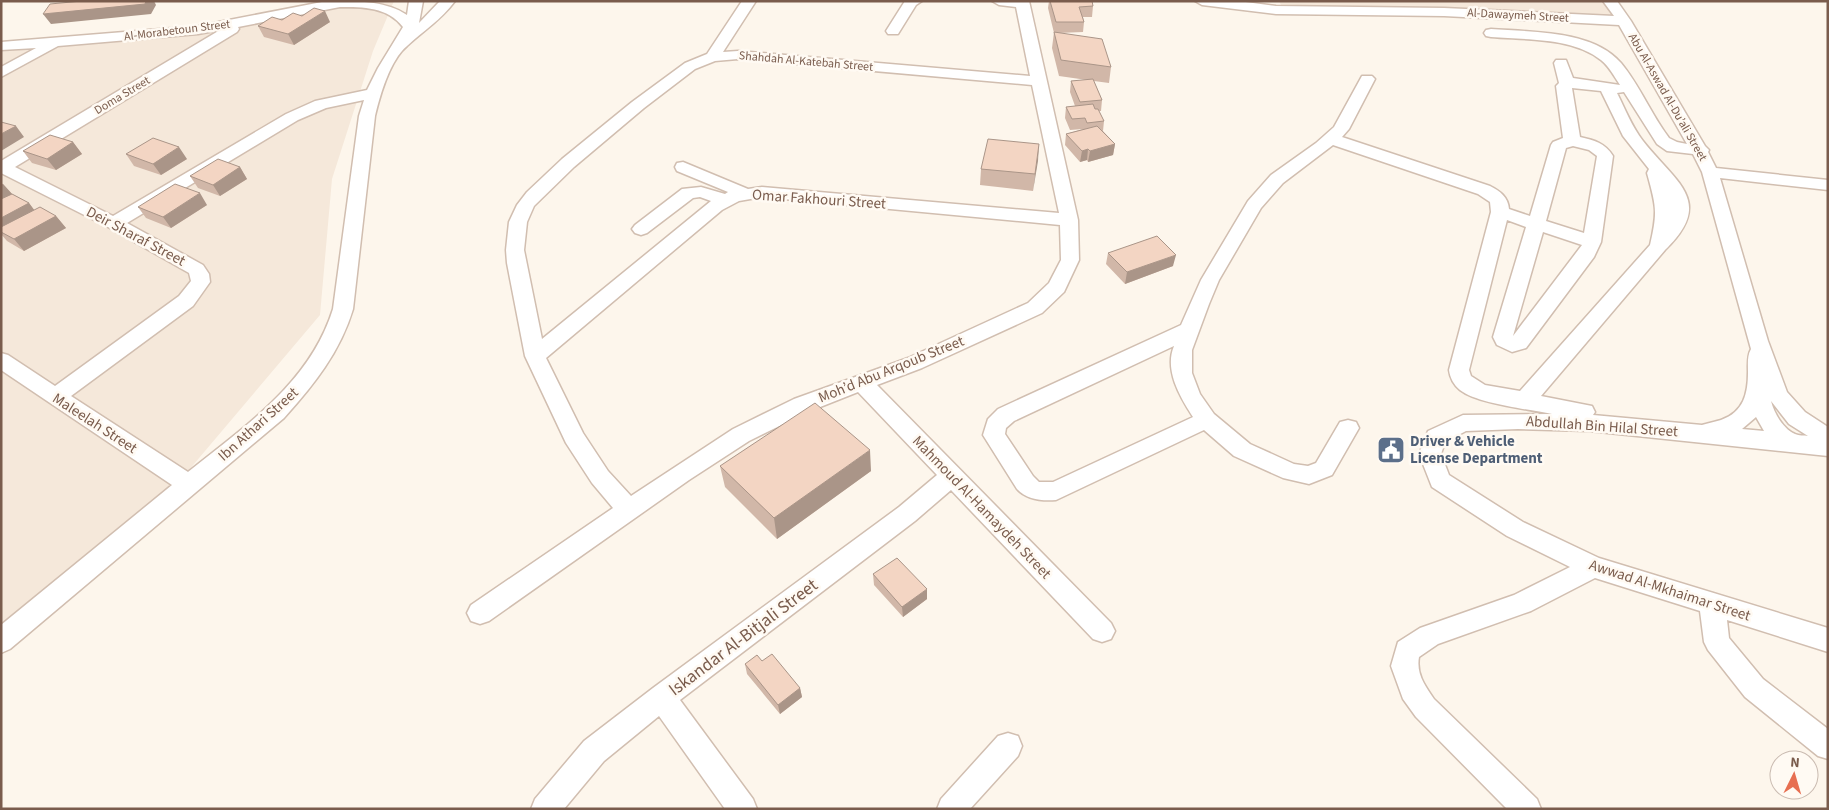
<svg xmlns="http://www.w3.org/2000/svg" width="1829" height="810" font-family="'Source Sans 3',sans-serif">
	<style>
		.residential { fill: #f5e8da }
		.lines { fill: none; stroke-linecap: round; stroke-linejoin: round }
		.minor-casing { stroke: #d1beb0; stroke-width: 3 }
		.minor { fill: #fff; fill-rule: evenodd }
		.wall { fill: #d1b7a8 }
		.shaded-wall { fill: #aa9588 }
		.building { fill: #f3d5c3; stroke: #aa9588 }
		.labels { text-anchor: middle; stroke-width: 5; stroke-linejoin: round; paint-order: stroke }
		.far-street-label { font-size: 12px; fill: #7a5c4d; stroke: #fffaf3 }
		.street-label { font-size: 15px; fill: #7a5c4d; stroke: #fffaf3 }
		.service-label { font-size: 15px; font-weight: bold; fill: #4e5e75; stroke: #fffaf3; text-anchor: start }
		.near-street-label { font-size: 18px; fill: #7a5c4d; stroke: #fffaf3 }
	</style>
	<rect width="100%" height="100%" fill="#fdf6ec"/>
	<path class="residential" d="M366 1H394L373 51 332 179 320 315 183 477 1 635V51L197 34Z
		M1279 1H1602L1619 19 1283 9Z"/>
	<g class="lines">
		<defs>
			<path id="minor" d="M327 1C354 1 385 0 407 15L409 1H423L419 23 440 1H455C441 20 423 31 407 46 390 60 380 95 375 116L353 309C340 352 314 385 284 418L10 649 1 653V625L172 485 1 370V353L8 355 55 386 179 296 191 281 189 273 108 227 1 173V161L220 30 198 34 58 46 1 77V67L36 48 1 50V42L198 26ZM340 7C363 7 388 7 403 27L378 68 367 90 315 101 286 114 113 216 15 167 237 32 239 29 238 27ZM364 100 359 116 333 309C310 383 245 426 188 472L71 396 193 306 210 282 209 274 203 265 127 223 298 120 326 108Z
				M742 1H756L723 52 738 51 1030 76 1016 7 999 5 992 1H1029L1078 220 1079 260 1064 292 1042 313 922 368 877 385 1111 623 1115 631 1111 639 1102 642 1093 639 951 490 915 521 680 700 753 799 757 809H725L659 716 604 761 564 809H531L535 799 584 741 653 688 899 507 937 475 858 392 810 411 749 441 689 480 489 621 480 624 471 621 467 613 471 605 613 508 592 483 566 443 525 356 507 263 506 250 509 222 517 205 527 192 562 159 632 102 685 63 707 54ZM738 59 1032 85 1059 213 762 187 748 189 683 162 677 163 675 167 677 171 728 192 725 194 701 187 682 189 635 225 632 229 635 233 641 235 647 233 693 198 700 197 711 201 542 339 524 250 527 222 534 206 574 167 644 108 695 69 715 61ZM762 197 1060 225 1061 260 1049 283 1028 303 908 358 794 399 733 429 631 496 608 471 583 433 546 358 722 210 739 201Z
				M905 1H922L916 5 898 34H888L886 31Z
				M1195 1H1238L1276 6 1444 8 1614 16 1603 1H1617L1631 21 1705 146 1709 150 1708 152 1716 168 1828 180V190L1720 178 1768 341 1787 392 1805 412 1828 427V456L1589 431 1518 429 1466 431 1445 442 1441 454 1449 475 1523 522 1599 558 1828 628V652L1727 620 1729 638 1763 679 1828 729V759L1818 756 1745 697 1708 650 1704 642 1700 611 1595 578 1531 611 1438 644 1419 657C1416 674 1425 686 1434 699L1537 799 1541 809H1507L1416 717 1403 699 1391 666 1398 642 1420 628 1514 595 1570 567 1507 536 1432 487 1419 454 1428 431 1463 415 1552 414C1528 409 1478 404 1460 390 1454 385 1450 378 1449 370L1491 212 1490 202 1478 194 1333 145 1283 183 1261 208 1219 280 1209 304 1192 350V373L1200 394 1214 414 1250 444 1294 464 1308 466 1316 463 1340 422 1348 420 1356 422 1359 428 1332 475 1309 484 1283 478 1234 456 1204 430 1056 500C1042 501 1027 500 1017 489L983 435 988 419 998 409 1181 325 1201 280 1248 201 1271 175 1316 143 1334 127 1362 76H1372L1375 79 1349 129 1342 137 1490 186C1500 191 1508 197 1509 209L1530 216 1551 145 1553 142 1563 138 1556 86 1559 83 1554 63 1556 60H1566L1573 78 1620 85C1614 76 1609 66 1601 60 1572 37 1525 40 1491 37L1486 36 1484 33 1486 30 1491 29C1531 32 1593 30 1621 63 1640 86 1651 114 1669 138L1677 142 1687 144 1619 25 1444 16 1276 14 1202 5ZM1572 88 1601 91 1623 136 1649 169 1647 173C1656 206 1658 211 1650 245L1520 391 1485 385 1471 376 1469 370 1507 220 1526 227 1493 337 1497 345 1512 352 1526 348 1594 257 1601 242 1613 156C1605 143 1594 140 1580 137ZM1624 92 1657 144 1667 151 1693 154 1702 172 1751 349C1747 356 1748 364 1748 372 1748 393 1744 412 1721 420 1715 422 1708 423 1702 425L1593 415 1595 412 1592 406 1541 396 1665 250C1716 201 1675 182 1643 141 1632 127 1625 109 1617 93ZM1573 146 1589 150 1597 156 1584 233 1546 221 1566 148ZM1543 232 1582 245 1513 336ZM1174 346C1164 370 1180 397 1193 417L1053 482H1039L1033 476 1005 434 1006 428 1014 421ZM1771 401 1789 424 1808 436C1804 435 1799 436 1795 434 1783 429 1774 413 1771 401ZM1756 417 1764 431 1742 429Z
				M1008 733 1018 736 1022 746 1018 756 970 809H937L941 799 998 736Z"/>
		</defs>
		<use href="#minor" class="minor-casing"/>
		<use href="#minor" class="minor"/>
	</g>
	<path class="wall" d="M1049 1H1092L1093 6 1092 17H1083L1084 22 1083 32 1058 33 1111 67 1109 83 1094 81 1102 100 1101 111H1099L1104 121 1103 131 1115 144 1113 155 1088 162 1087 160 1080 162 1065 145 1066 134 1083 129 1070 130 1065 118 1066 107 1075 106 1070 92 1071 81 1087 80 1059 76 1052 48 1054 32V33L1048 8Z
		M282 20 330 22 294 45 264 37 258 26Z
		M73 142 82 154 56 170 32 163 23 151Z
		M1039 144 1033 191 980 185 981 169Z
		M126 154 187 159 161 175 134 166Z
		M240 167 247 179 220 196 198 188 190 176Z
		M1 183 3 184 12 194 29 203 34 210 56 216 66 228 24 251 7 241 1 234Z
		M207 205 171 228 146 218 138 207Z
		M1108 253 1173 266 1125 284 1106 264Z
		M720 466 871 471 777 539 725 487Z
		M873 574 927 599 903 617 874 585Z
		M762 661 800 688 802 697 780 714 747 674 745 664Z"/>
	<path class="shaded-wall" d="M146 1H154L156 5 151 14 51 24 43 14Z
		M325 11 330 22 294 45 288 34Z
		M16 126 24 137 1 151V134Z
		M73 142 82 154 56 170 47 159Z
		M1039 144 1038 161 1033 191 1035 174Z
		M1115 144 1113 155 1088 162 1090 151Z
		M179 147 187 159 161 175 153 164Z
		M1088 149 1087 160 1080 162 1082 151Z
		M240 167 247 179 220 196 213 185Z
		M3 184 13 195 1 201V185Z
		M200 193 207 205 171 228 163 217Z
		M29 203 38 215 1 232V218Z
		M56 216 66 228 24 251 14 239Z
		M1176 255 1173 266 1125 284 1127 272Z
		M870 450 871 471 777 539 774 518Z
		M927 589V599L903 617 902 607Z
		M800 688 802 697 780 714 778 705Z"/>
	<path class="building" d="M82 1H146L145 4 43 14 50 4Z
		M1050 1H1092L1093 6 1079 7 1084 22H1056Z
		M314 8 325 11 288 34 258 26 272 17 282 20 293 13 302 16Z
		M1054 32 1102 39 1111 67 1061 60Z
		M1093 79 1102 100 1080 102 1071 81Z
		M1093 104 1095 109H1098L1104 121 1087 123 1085 118 1072 119 1066 107Z
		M1 122 16 126 1 134Z
		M1097 126 1115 144 1090 151 1088 149 1082 151 1066 134Z
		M50 135 73 142 47 159 23 151Z
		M153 138 179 147 153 164 126 154Z
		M988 139 1039 144 1035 174 981 169Z
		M218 159 240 167 213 185 190 176Z
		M175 184 200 193 163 217 138 207Z
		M12 194 29 203 1 218V199Z
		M40 207 56 216 14 239 1 232V227Z
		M1157 236 1176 255 1127 272 1108 253Z
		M815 403 870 450 774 518 720 466Z
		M897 558 927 589 902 607 873 574Z
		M772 654 800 688 778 705 745 664 757 655 762 661Z"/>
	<defs>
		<symbol id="civic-square" viewBox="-11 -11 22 22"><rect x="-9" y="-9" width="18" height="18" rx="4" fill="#5c6f8a" stroke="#fffaf3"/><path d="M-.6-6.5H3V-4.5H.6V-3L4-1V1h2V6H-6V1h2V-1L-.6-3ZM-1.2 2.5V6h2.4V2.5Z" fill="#fff"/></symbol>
	</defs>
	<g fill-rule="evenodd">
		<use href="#civic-square" x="1375" y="434" width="32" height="32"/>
	</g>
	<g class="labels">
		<g class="far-street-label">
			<text transform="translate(1518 15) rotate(3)" y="4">Al-Dawaymeh Street</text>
			<text transform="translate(177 30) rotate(-7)" y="4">Al-Morabetoun Street</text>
			<text transform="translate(806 61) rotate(5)" y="4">Shahdah Al-Katebah Street</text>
			<text transform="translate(122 95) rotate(-31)" y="4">Doma Street</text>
			<text transform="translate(1668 97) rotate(60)" y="4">Abu Al-Aswad Al-Du’ali Street</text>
		</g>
		<g class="street-label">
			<text transform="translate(819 199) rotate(4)" y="5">Omar Fakhouri Street</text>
			<text transform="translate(136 236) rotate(28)" y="5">Deir Sharaf Street</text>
			<text transform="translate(891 369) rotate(-22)" y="5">Moh’d Abu Arqoub Street</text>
			<text transform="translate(95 423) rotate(33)" y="5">Maleelah Street</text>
			<text transform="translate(258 424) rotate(-42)" y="5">Ibn Athari Street</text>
			<text transform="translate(1602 426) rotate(4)" y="5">Abdullah Bin Hilal Street</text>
			<text transform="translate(982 507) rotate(46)" y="5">Mahmoud Al-Hamaydeh Street</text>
			<text transform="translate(1670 590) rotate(18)" y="5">Awwad Al-Mkhaimar Street</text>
		</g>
		<g class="service-label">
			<text x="1410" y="446">Driver &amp; Vehicle<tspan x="1410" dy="17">License Department</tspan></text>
		</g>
		<g class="near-street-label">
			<text transform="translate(743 637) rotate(-37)" y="6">Iskandar Al-Bitjali Street</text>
		</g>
	</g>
	<rect width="1829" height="810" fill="none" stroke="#7a5c4d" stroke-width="5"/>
	<g transform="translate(1794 775) rotate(5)"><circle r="24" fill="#fffaf3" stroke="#cabbb1"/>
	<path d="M0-4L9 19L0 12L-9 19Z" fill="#e76f51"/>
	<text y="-8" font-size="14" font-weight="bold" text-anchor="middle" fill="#7a5c4d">N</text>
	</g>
</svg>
